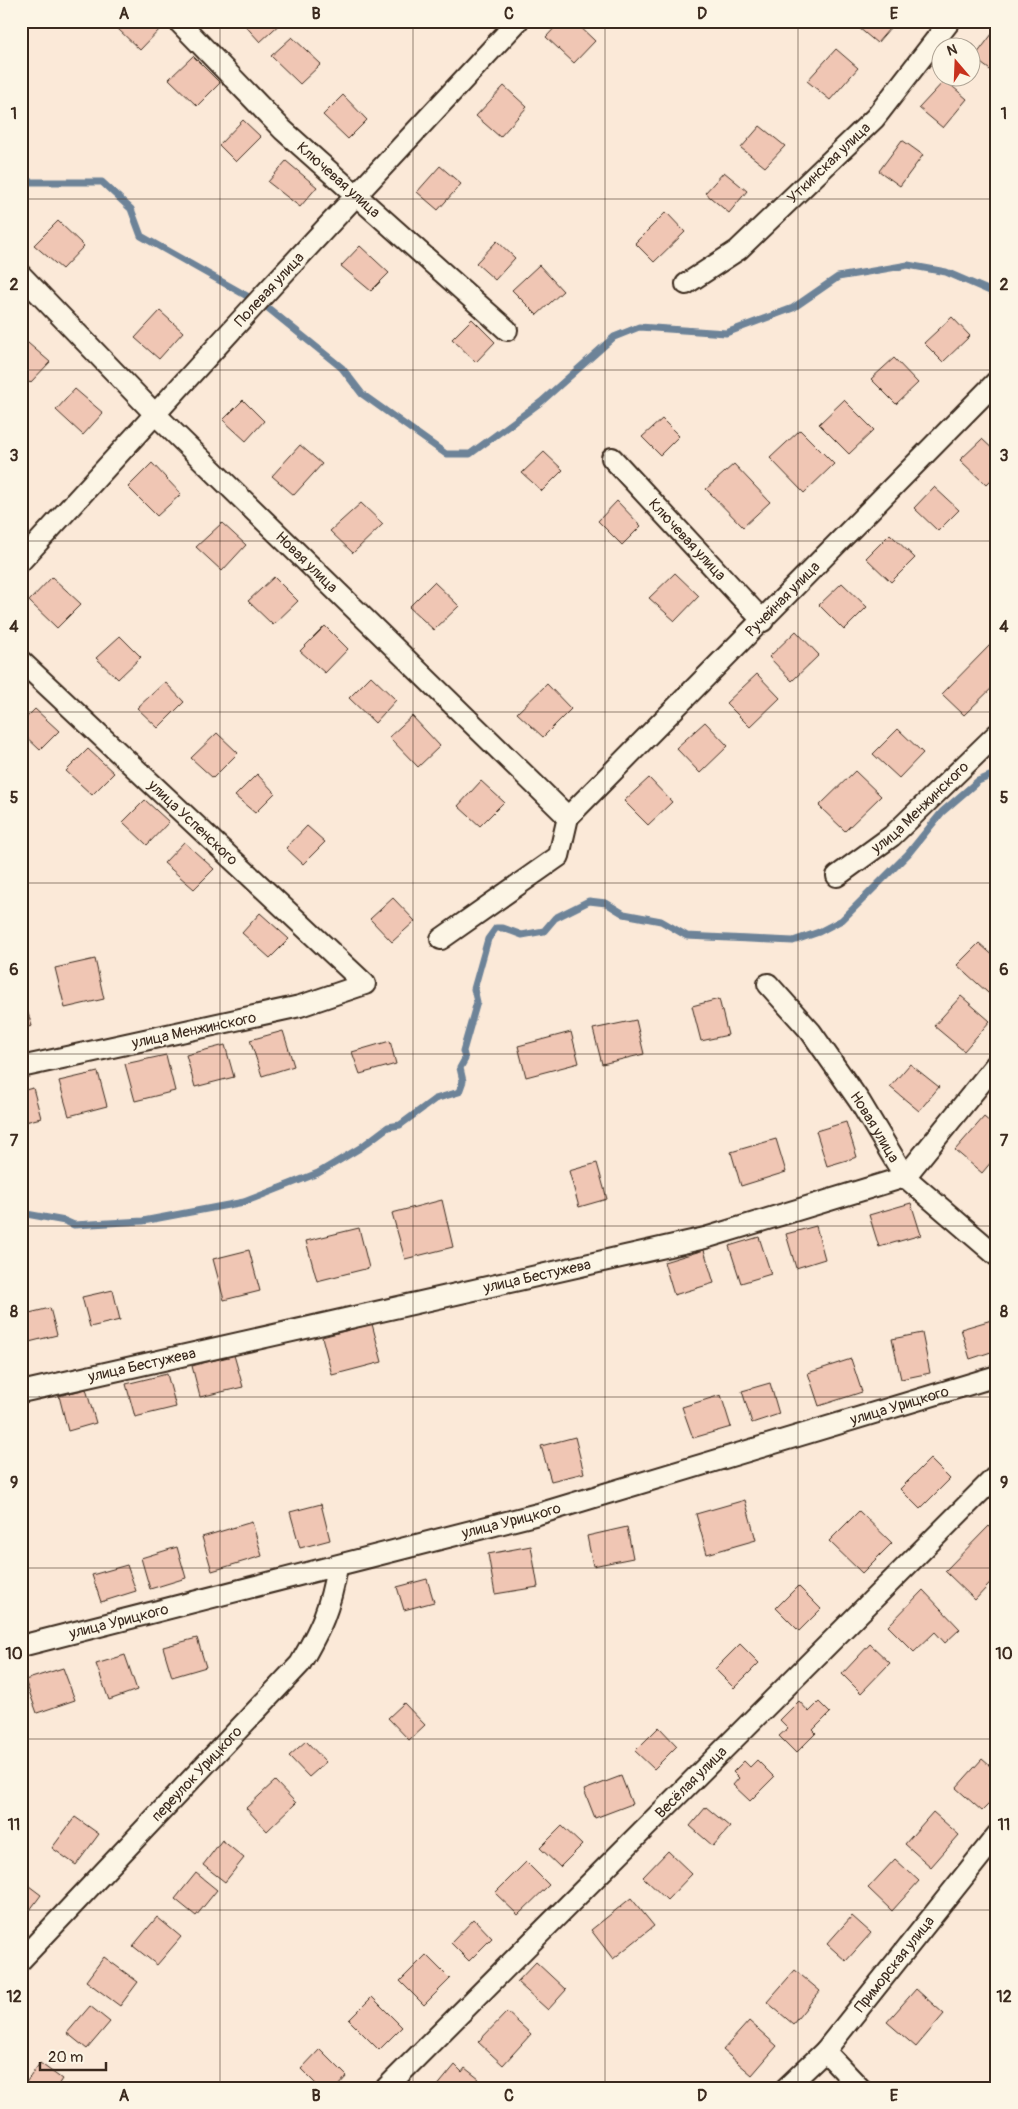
<svg xmlns="http://www.w3.org/2000/svg" width="1018" height="2109" font-family="Pangolin,sans-serif">
	<style>
		.lines { fill: none; stroke-linecap: round; stroke-linejoin: round }
		.stream { stroke: #6d8398; stroke-width: 7 }
		.building { fill: #f0c6b4; stroke: #3b2a1e }
		.minor-casing { stroke: #3b2a1e; stroke-width: 24 }
		.minor { stroke: #fcf5e5; stroke-width: 20 }
		.grid { fill: none; stroke: #3b2a1e; stroke-width: 1; stroke-opacity: 0.55 }
		.labels { text-anchor: middle; stroke-width: 4.5; stroke-linejoin: round; paint-order: stroke }
		.street-label { font-size: 15px; fill: #3b2a1e; stroke: #fcf5e5 }
		.neatline { fill: none; stroke: #3b2a1e; stroke-width: 2 }
		.grid-label { font-size: 16px; text-anchor: middle; font-weight: bold; fill: #3b2a1e }
	</style>
	<rect width="100%" height="100%" fill="#fbe9d8"/>
	<filter id="ink" filterUnits="userSpaceOnUse"><feTurbulence type="fractalNoise" baseFrequency=".02" numOctaves="2"/><feDisplacementMap in="SourceGraphic" scale="10" xChannelSelector="R" yChannelSelector="G"/><feConvolveMatrix kernelMatrix="1 2 1 2 8 2 1 2 1" color-interpolation-filters="sRGB"/></filter>
	<g filter="url(#ink)">
		<g class="lines">
			<path class="stream" d="M21 182H102L131 209 141 236 268 308 342 368 362 394 446 454H470L541 402 614 337 639 327 726 333 793 308 838 277 908 265 946 272 997 294
				M21 1213 65 1221 74 1225 143 1221 244 1202 318 1173 360 1148 388 1127 400 1125 435 1099 459 1092 463 1081 460 1068 465 1059 463 1051 477 1002 474 989 488 939 496 928H503L522 935 544 931 555 918 589 901 606 903 624 914 661 921 687 936 793 941 819 932 842 920 908 854 942 812 978 781 997 773"/>
		</g>
		<path class="building" d="M125 21H158L163 26 140 50 117 28Z
			M241 21H283L260 42Z
			M561 21H574L595 41 574 63 546 37Z
			M854 21H896L877 43 853 23Z
			M995 30 997 32V75L974 58Z
			M292 37 321 64 300 84 271 56Z
			M836 49 858 68 830 100 807 81Z
			M193 56 220 83 197 106 169 79Z
			M945 80 967 99 943 128 919 108Z
			M504 86 527 107 500 137 476 116Z
			M343 95 367 120 348 139 323 115Z
			M243 120 261 137 236 162 219 145Z
			M760 126 785 146 765 167 741 148Z
			M902 140 923 155 900 186 879 171Z
			M286 161 317 187 300 207 268 182Z
			M440 166 461 184 438 210 417 192Z
			M724 172 747 191 729 213 705 193Z
			M666 212 685 232 654 262 635 243Z
			M58 221 84 246 62 269 34 245Z
			M497 241 515 258 495 280 476 263Z
			M360 246 389 273 371 291 341 266Z
			M539 265 563 291 537 315 512 290Z
			M160 311 183 332 159 359 135 338Z
			M952 317 970 336 943 362 924 343Z
			M472 319 495 342 476 362 452 339Z
			M21 337 50 362 30 383 21 375Z
			M894 358 918 383 896 404 871 379Z
			M75 389 103 413 83 435 56 410Z
			M243 400 264 421 246 441 223 420Z
			M844 400 874 430 849 454 819 424Z
			M662 419 679 436 660 455 642 437Z
			M800 430 834 464 804 493 770 458Z
			M982 439 997 453V474L986 485 960 460Z
			M300 445 322 464 294 495 272 476Z
			M544 452 563 470 542 491 522 473Z
			M152 463 181 494 157 516 128 487Z
			M734 464 770 502 743 527 706 489Z
			M934 487 959 510 938 531 914 508Z
			M617 501 641 526 622 545 598 521Z
			M361 503 383 524 353 553 330 531Z
			M222 523 246 545 222 571 196 547Z
			M890 534 915 558 891 582 866 558Z
			M675 573 699 596 675 621 649 598Z
			M52 577 81 604 57 628 29 601Z
			M274 577 298 601 273 625 248 601Z
			M434 582 459 606 434 630 409 607Z
			M842 583 867 607 844 630 819 605Z
			M325 626 348 649 325 673 300 651Z
			M796 631 819 655 792 681 769 657Z
			M120 636 141 657 118 679 96 658Z
			M990 645 997 651V683L964 715 942 694Z
			M757 674 780 698 750 727 726 703Z
			M371 676 396 700 375 723 349 698Z
			M165 682 184 702 158 728 137 708Z
			M547 684 571 709 543 737 517 713Z
			M35 709 59 731 40 750 21 732V723Z
			M412 716 440 746 418 767 389 737Z
			M705 722 728 746 700 773 676 748Z
			M898 729 923 753 899 778 873 754Z
			M217 733 238 753 213 778 191 758Z
			M88 749 114 773 92 795 66 771Z
			M855 771 881 796 845 831 819 806Z
			M257 774 275 793 255 813 235 796Z
			M649 778 672 802 648 825 624 801Z
			M481 781 504 802 480 826 458 806Z
			M145 800 169 822 147 845 123 822Z
			M307 826 325 842 303 864 286 848Z
			M184 842 214 869 194 889 164 863Z
			M393 898 415 921 392 942 370 919Z
			M260 913 289 939 270 958 242 933Z
			M979 943 997 959V1001L957 965Z
			M95 959 104 999 65 1008 55 968Z
			M21 991 32 1026 21 1029Z
			M961 996 990 1021 964 1051 934 1026Z
			M719 999 728 1035 701 1041 692 1006Z
			M636 1020 644 1054 602 1064 593 1029Z
			M283 1031 294 1066 262 1076 250 1040Z
			M571 1032 579 1063 526 1077 518 1046Z
			M390 1041 396 1064 360 1074 352 1052Z
			M225 1045 234 1077 195 1087 186 1055Z
			M166 1055 175 1091 135 1101 125 1064Z
			M910 1064 939 1087 919 1111 890 1087Z
			M98 1072 107 1106 69 1116 59 1081Z
			M33 1088 41 1118 21 1123V1091Z
			M984 1117 997 1128V1155L982 1173 955 1150Z
			M846 1122 857 1157 827 1166 816 1131Z
			M776 1139 786 1172 741 1186 731 1152Z
			M597 1163 607 1199 579 1207 569 1171Z
			M442 1200 453 1247 405 1259 392 1213Z
			M911 1203 921 1235 879 1247 869 1215Z
			M816 1226 825 1259 796 1268 786 1234Z
			M359 1228 369 1268 317 1281 306 1241Z
			M759 1237 771 1274 741 1283 729 1246Z
			M249 1250 260 1291 224 1300 213 1259Z
			M704 1250 714 1283 674 1295 664 1262Z
			M113 1290 120 1320 90 1327 82 1297Z
			M50 1308 57 1335 21 1344V1315Z
			M995 1319 997 1350 970 1359 961 1329Z
			M372 1324 382 1362 332 1375 322 1337Z
			M922 1333 930 1373 901 1379 892 1339Z
			M234 1355 243 1387 200 1397 192 1366Z
			M851 1359 862 1392 819 1406 808 1373Z
			M167 1374 176 1407 135 1417 126 1384Z
			M770 1383 779 1414 752 1423 742 1391Z
			M86 1389 96 1423 68 1431 59 1396Z
			M721 1395 731 1427 693 1438 682 1407Z
			M575 1437 584 1473 551 1481 541 1446Z
			M930 1459 950 1479 920 1509 900 1489Z
			M745 1500 756 1540 707 1554 696 1514Z
			M321 1504 330 1540 300 1548 290 1512Z
			M859 1511 892 1543 862 1573 829 1541Z
			M252 1522 262 1556 212 1571 202 1537Z
			M989 1526 997 1534V1576L975 1600 945 1571Z
			M627 1527 633 1558 593 1566 587 1536Z
			M531 1546 538 1587 495 1594 488 1554Z
			M177 1547 186 1578 150 1589 141 1558Z
			M127 1565 136 1591 101 1602 92 1575Z
			M427 1579 434 1602 404 1610 397 1587Z
			M798 1586 821 1609 799 1631 776 1608Z
			M923 1590 960 1629 945 1643 935 1632 914 1652 888 1626Z
			M197 1638 206 1667 172 1677 163 1647Z
			M740 1644 759 1663 734 1688 715 1669Z
			M870 1644 890 1663 861 1693 842 1674Z
			M125 1655 137 1690 109 1700 96 1664Z
			M63 1668 75 1700 37 1713 25 1680Z
			M799 1701 809 1712 819 1702 830 1713 813 1730 816 1733 796 1753 779 1736 788 1728 780 1720Z
			M404 1703 425 1725 409 1740 388 1718Z
			M659 1727 677 1746 654 1769 635 1751Z
			M306 1741 326 1762 309 1777 289 1756Z
			M982 1759 997 1772V1796L982 1811 956 1788Z
			M757 1760 774 1777 750 1801 733 1785 739 1778 733 1772 744 1761 750 1767Z
			M621 1776 632 1804 595 1818 584 1790Z
			M275 1781 296 1803 267 1831 246 1808Z
			M706 1807 730 1827 713 1846 690 1826Z
			M933 1812 959 1835 931 1867 905 1844Z
			M75 1817 99 1834 76 1865 52 1848Z
			M562 1826 582 1845 560 1867 540 1848Z
			M222 1840 244 1858 225 1882 203 1865Z
			M668 1851 692 1874 667 1900 643 1877Z
			M895 1859 919 1881 892 1911 868 1888Z
			M526 1862 549 1885 518 1915 495 1893Z
			M196 1873 217 1890 196 1916 175 1899Z
			M21 1880 41 1895 21 1922Z
			M631 1898 654 1926 613 1959 591 1930Z
			M852 1916 871 1933 846 1961 827 1944Z
			M157 1917 181 1937 157 1965 133 1946Z
			M474 1919 492 1938 469 1961 451 1943Z
			M426 1955 450 1979 424 2005 400 1981Z
			M104 1957 138 1982 120 2006 86 1981Z
			M536 1962 566 1990 548 2010 517 1982Z
			M795 1970 820 1991 793 2024 767 2002Z
			M916 1989 944 2014 916 2047 887 2022Z
			M372 1997 402 2027 379 2050 349 2020Z
			M90 2006 110 2022 87 2049 67 2033Z
			M507 2012 531 2034 503 2065 478 2042Z
			M749 2021 777 2046 752 2075 723 2050Z
			M320 2049 347 2076 336 2088H320L301 2069Z
			M40 2063 62 2079 56 2088H22Z
			M455 2065 462 2072 465 2068 479 2079 472 2088H436Z"/>
		<g class="lines">
			<defs>
				<g id="minor">
					<path id="s1" d="M178 21 283 130 507 330"/>
					<path id="s2" d="M21 275 155 414 568 817"/>
					<path id="s3" d="M686 284 738 250 875 118 950 21"/>
					<path id="s4" d="M612 458 763 621"/>
					<path id="s5" d="M21 561 272 286 518 21"/>
					<path id="s6" d="M21 661 365 984 300 1006 21 1067"/>
					<path id="s7" d="M568 817 997 381"/>
					<path id="s8" d="M837 876 892 836 997 734"/>
					<path d="M441 939 559 856 568 817"/>
					<path id="s9" d="M768 984 811 1032 860 1102 905 1177 997 1256"/>
					<path id="s10" d="M21 1392 705 1238 905 1177 997 1063"/>
					<path id="s11" d="M21 1646 538 1514 997 1376"/>
					<path id="s12" d="M21 1960 300 1664C321 1628 330 1609 337 1567"/>
					<path d="M825 2051 860 2088"/>
					<path id="s13" d="M386 2088 997 1475"/>
					<path id="s14" d="M786 2088 825 2051 997 1835"/>
				</g>
			</defs>
			<use href="#minor" class="minor-casing"/>
			<use href="#minor" class="minor"/>
		</g>
	</g>
	<path class="grid" d="M220 21V2088M413 21V2088M605 21V2088M798 21V2088M21 199H997M21 370H997M21 541H997M21 712H997M21 883H997M21 1054H997M21 1226H997M21 1397H997M21 1568H997M21 1739H997M21 1910H997"/>
	<g class="labels">
		<g class="street-label">
			<text dy="5" stroke="none"><textPath href="#s3" startOffset="188">Уткинская улица</textPath></text>
			<text dy="5" stroke="none"><textPath href="#s1" startOffset="226">Ключевая улица</textPath></text>
			<text dy="5" stroke="none"><textPath href="#s5" startOffset="368">Полевая улица</textPath></text>
			<text dy="5" stroke="none"><textPath href="#s4" startOffset="111">Ключевая улица</textPath></text>
			<text dy="5" stroke="none"><textPath href="#s2" startOffset="405">Новая улица</textPath></text>
			<text dy="5" stroke="none"><textPath href="#s7" startOffset="306">Ручейная улица</textPath></text>
			<text dy="5" stroke="none"><textPath href="#s8" startOffset="108">улица Менжинского</textPath></text>
			<text dy="5" stroke="none"><textPath href="#s6" startOffset="236">улица Успенского</textPath></text>
			<text transform="translate(194 1030) rotate(-12)" y="5">улица Менжинского</text>
			<text dy="5" stroke="none"><textPath href="#s9" startOffset="179">Новая улица</textPath></text>
			<text dy="5" stroke="none"><textPath href="#s10" startOffset="529">улица Бестужева</textPath></text>
			<text dy="5" stroke="none"><textPath href="#s10" startOffset="124">улица Бестужева</textPath></text>
			<text dy="5" stroke="none"><textPath href="#s11" startOffset="911">улица Урицкого</textPath></text>
			<text dy="5" stroke="none"><textPath href="#s11" startOffset="506">улица Урицкого</textPath></text>
			<text dy="5" stroke="none"><textPath href="#s11" startOffset="101">улица Урицкого</textPath></text>
			<text dy="5" stroke="none"><textPath href="#s12" startOffset="256">переулок Урицкого</textPath></text>
			<text dy="5" stroke="none"><textPath href="#s13" startOffset="432">Весёлая улица</textPath></text>
			<text dy="5" stroke="none"><textPath href="#s14" startOffset="165">Приморская улица</textPath></text>
		</g>
	</g>
	<rect width="1018" height="2109" fill="none" stroke="#fcf5e5" stroke-width="55"/>
	<g transform="translate(956 62) rotate(341)"><circle r="24" fill="#fcf5e5" stroke="#afa495"/>
	<path d="M0-4L9 19L0 12L-9 19Z" fill="#c8321e"/>
	<text y="-8" font-size="14" font-weight="bold" text-anchor="middle" fill="#3b2a1e">N</text>
	</g>
	<path d="M40 2062v8h66v-8" fill="none" stroke="#3b2a1e" stroke-width="2.5"/>
	<text x="48" y="2062" font-size="15" fill="#3b2a1e" stroke="#fcf5e5" stroke-width="4" paint-order="stroke">20 m</text>
	<rect x="28" y="28" width="962" height="2054" class="neatline"/>
	<g class="grid-label">
		<text x="124" y="19">A</text>
		<text x="316" y="19">B</text>
		<text x="509" y="19">C</text>
		<text x="702" y="19">D</text>
		<text x="894" y="19">E</text>
		<text x="14" y="119">1</text>
		<text x="1004" y="119">1</text>
		<text x="14" y="290">2</text>
		<text x="1004" y="290">2</text>
		<text x="14" y="461">3</text>
		<text x="1004" y="461">3</text>
		<text x="14" y="632">4</text>
		<text x="1004" y="632">4</text>
		<text x="14" y="803">5</text>
		<text x="1004" y="803">5</text>
		<text x="14" y="975">6</text>
		<text x="1004" y="975">6</text>
		<text x="14" y="1146">7</text>
		<text x="1004" y="1146">7</text>
		<text x="14" y="1317">8</text>
		<text x="1004" y="1317">8</text>
		<text x="14" y="1488">9</text>
		<text x="1004" y="1488">9</text>
		<text x="14" y="1659">10</text>
		<text x="1004" y="1659">10</text>
		<text x="14" y="1830">11</text>
		<text x="1004" y="1830">11</text>
		<text x="14" y="2002">12</text>
		<text x="1004" y="2002">12</text>
		<text x="124" y="2101">A</text>
		<text x="316" y="2101">B</text>
		<text x="509" y="2101">C</text>
		<text x="702" y="2101">D</text>
		<text x="894" y="2101">E</text>
	</g>
</svg>
